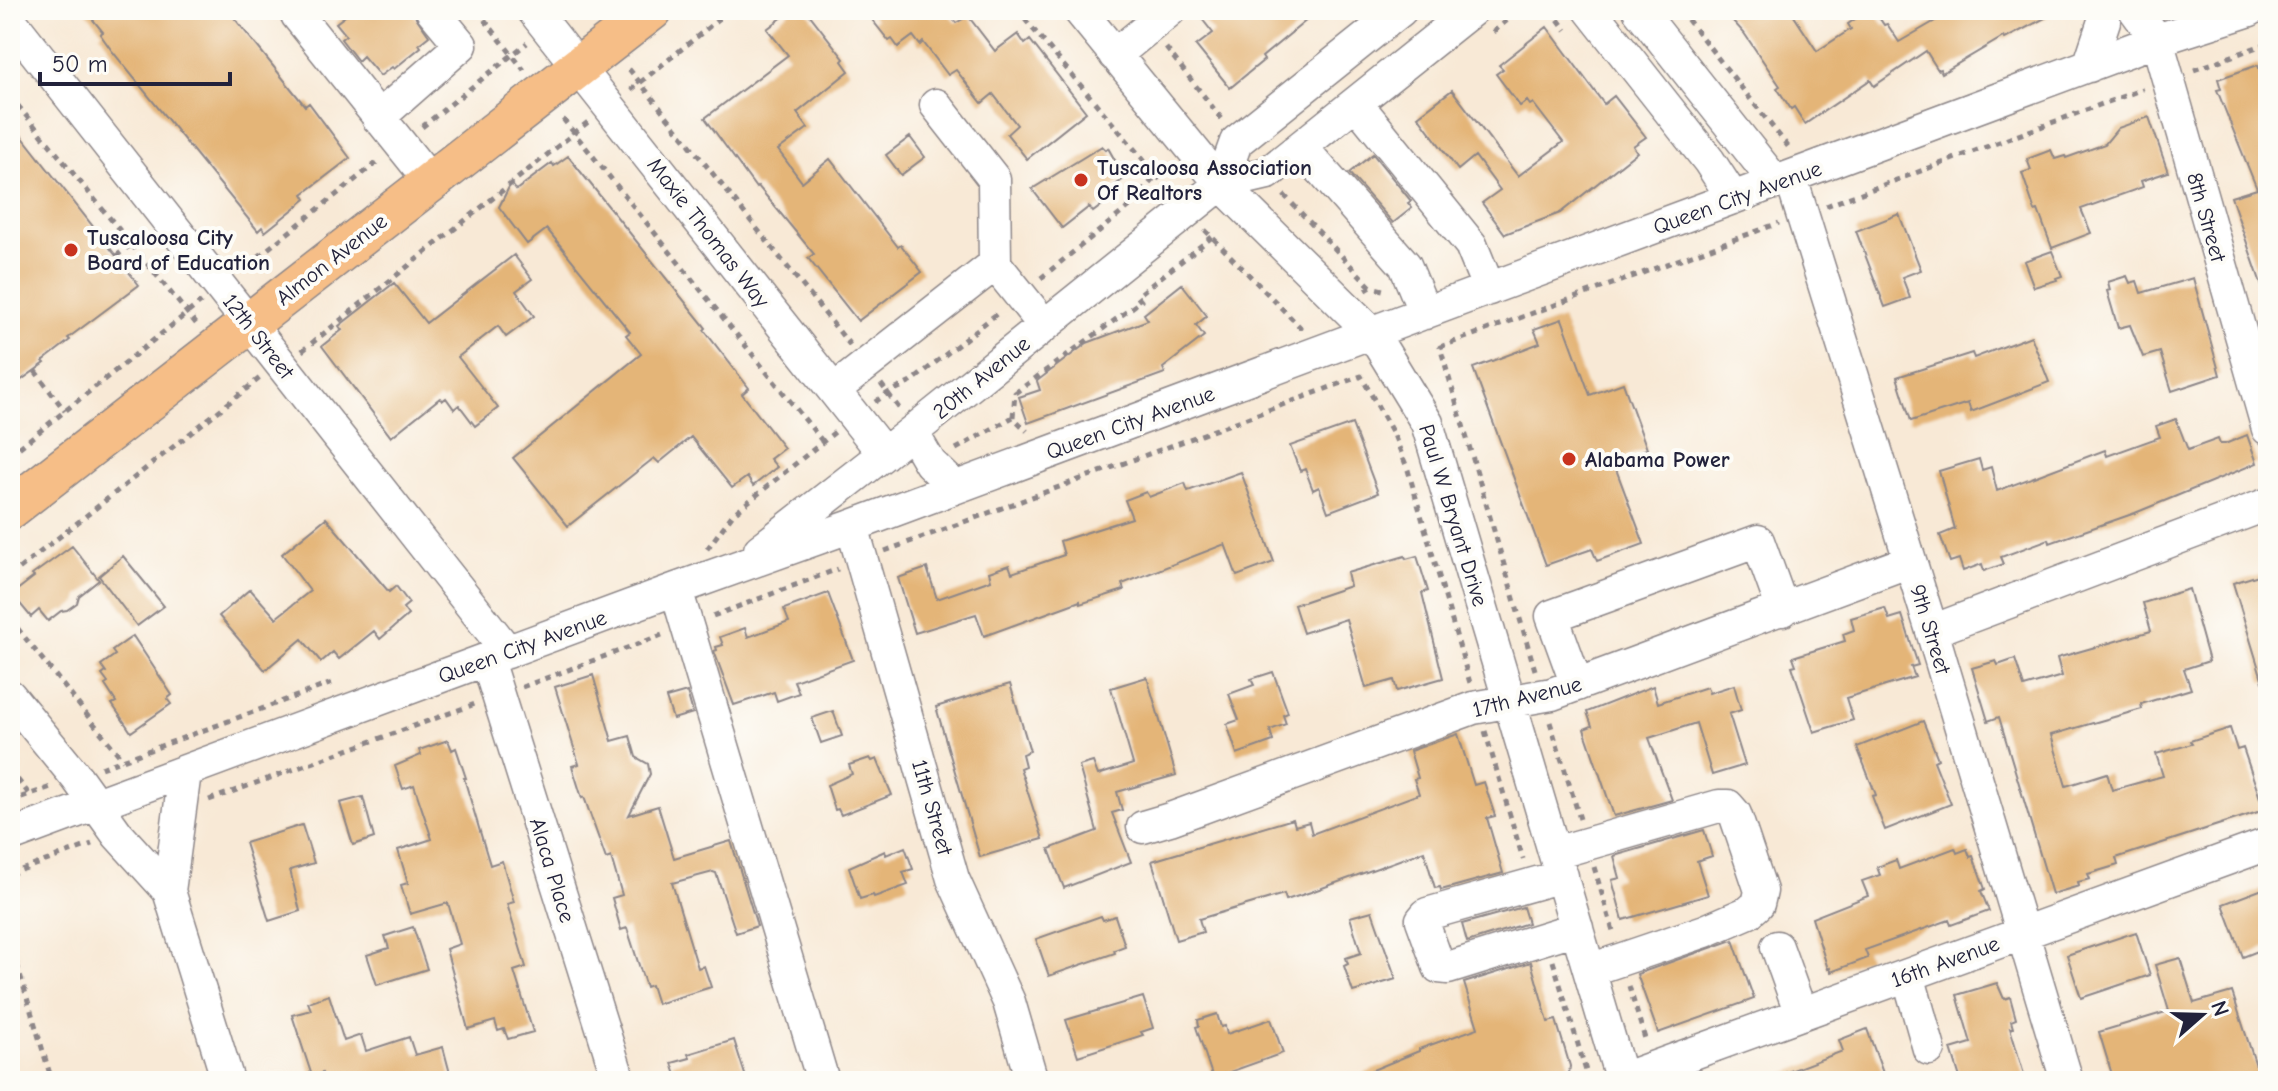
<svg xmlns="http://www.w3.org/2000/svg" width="2278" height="1091" font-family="'Comic Neue',sans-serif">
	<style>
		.building { fill: #e4b578 }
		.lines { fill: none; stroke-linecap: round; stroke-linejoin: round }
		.minor-casing { stroke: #8d8688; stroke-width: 35 }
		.major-casing { stroke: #8d8688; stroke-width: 43 }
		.path { stroke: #8d8688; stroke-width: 5; stroke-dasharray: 6 6; stroke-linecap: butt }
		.minor { stroke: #fff; stroke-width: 32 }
		.major { stroke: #f6be87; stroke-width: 40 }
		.poi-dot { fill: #c8321e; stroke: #fdfcf7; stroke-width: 3 }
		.labels { text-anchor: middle; stroke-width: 8; stroke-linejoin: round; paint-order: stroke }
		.poi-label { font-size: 22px; font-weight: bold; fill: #22223b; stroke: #fdfcf7; text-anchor: start }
		.street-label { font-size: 22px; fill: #22223b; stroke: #fdfcf7 }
	</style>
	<rect width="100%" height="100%" fill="#fdfcf7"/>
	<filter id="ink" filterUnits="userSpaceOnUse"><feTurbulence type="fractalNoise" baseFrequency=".0125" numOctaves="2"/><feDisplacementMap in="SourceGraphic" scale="16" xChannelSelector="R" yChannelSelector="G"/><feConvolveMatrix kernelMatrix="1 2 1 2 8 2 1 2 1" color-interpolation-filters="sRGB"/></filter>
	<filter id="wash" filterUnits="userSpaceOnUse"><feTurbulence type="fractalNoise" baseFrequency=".006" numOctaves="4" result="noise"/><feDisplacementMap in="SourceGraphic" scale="32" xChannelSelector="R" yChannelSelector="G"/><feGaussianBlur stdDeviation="1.8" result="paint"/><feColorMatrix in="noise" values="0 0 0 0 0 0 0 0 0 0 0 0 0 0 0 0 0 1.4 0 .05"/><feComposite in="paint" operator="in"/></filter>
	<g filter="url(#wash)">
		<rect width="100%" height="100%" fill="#f8e9d6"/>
		<g id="blocks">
			<path class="building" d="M85 10H228L305 106 309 103 350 158 303 194 306 199 265 232 262 227 258 231 112 51 100 34 103 32Z
				M353 10H411L429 36 419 44 421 47 394 69 392 67 380 76 363 56 358 61 341 39 346 35 336 23Z
				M792 10H806L844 59 842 61 849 71 797 113 808 128 778 150 802 182 830 159 898 247 901 245 922 272 858 321 808 258 814 254 758 186 756 188 705 118 788 55 767 29Z
				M869 10H946L956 23 968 16 995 51 1018 34 1025 44 1030 40 1086 112 1027 159 1007 134 1017 125 993 94 982 103 956 70 948 75 923 42 920 45 913 36 898 47 892 39 889 41 873 21 876 19Z
				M1213 10H1319L1262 57 1264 60 1230 88 1196 46 1213 33 1202 19Z
				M1723 10H1790L1817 51 1851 29 1848 24 1868 10H1874L1884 25 1887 24 1899 42 1954 10H2060L2005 39 2003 37 1942 73 1940 69 1938 70 1926 51 1874 86 1870 80 1805 124 1794 107 1791 109 1777 88 1780 86 1744 33Z
				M1547 27 1604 104 1614 96 1646 137 1633 146 1637 152 1560 213 1505 234 1482 203 1500 190 1475 156 1458 170 1418 116 1452 90 1518 176 1563 142 1533 103 1530 105 1527 101 1520 106 1496 74 1503 69 1499 65Z
				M2258 65 2261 74 2268 72V298H2266L2231 197 2257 189 2217 90 2221 89 2218 79Z
				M2149 117 2168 172 2141 181 2143 187 2081 209 2091 233 2052 248 2038 210 2035 211 2022 173 2031 170 2027 159 2051 150 2055 159 2065 156 2066 158 2105 144 2118 128Z
				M10 121 139 285 68 338 70 340 43 361 45 363 10 388Z
				M910 137 925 157 901 175 886 155Z
				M1102 146 1106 150 1108 148 1125 178 1109 190 1114 196 1093 212 1089 207 1062 228 1032 189Z
				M1373 154 1411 201 1408 203 1412 208 1393 223 1349 173Z
				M568 156 706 328 704 330 749 388 742 394 784 448 770 459 777 467 753 486 747 477 732 488 691 437 659 463 654 458 568 526 513 458 641 354 626 335 630 332 547 229 527 244 499 207 511 183 516 190 552 163 554 166Z
				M1899 214 1921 270 1902 277 1910 298 1885 307 1856 231Z
				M2052 251 2062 276 2056 278 2057 280 2034 287 2024 261Z
				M514 255 532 279 516 291 534 316 506 337 498 326 458 357 498 408 475 426 459 405 454 409 446 398 442 401 440 398 391 437 322 346 342 330 339 326 394 283 426 323Z
				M2127 276 2130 283 2137 281 2141 293 2193 278 2220 375 2172 391 2160 352 2143 357 2130 325 2118 328 2107 291 2110 290 2108 282Z
				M1182 284 1207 316 1196 325 1204 336 1163 368 1165 373 1028 423 1019 397 1040 390 1037 381 1087 343 1148 320 1144 314Z
				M1562 319 1590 395 1623 383 1647 449 1613 461 1644 544 1597 561 1592 549 1546 565 1473 368 1540 343 1534 329Z
				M2031 336 2049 382 1971 412 1968 403 1911 421 1897 377 1972 353 1974 358Z
				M2176 419 2188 450 2218 439 2220 444H2225L2247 435 2257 463 2135 513 2050 543 2049 539 2001 557 2004 564 1984 571 1982 564 1963 571 1959 559 1950 562 1940 535 1955 529 1939 471 1979 459 1982 470 1991 467 1997 491 2105 450 2107 456 2160 437 2156 426Z
				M1352 424 1378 493 1328 512 1319 487 1313 490 1305 469 1300 471 1290 446Z
				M1241 472 1274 562 1237 576 1225 544 1122 584 1124 590 1080 604V601L984 636 976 614 915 633 898 578 927 568 937 599 991 580 989 572 1009 565 1012 573 1064 555 1060 541 1132 518 1125 500 1146 492 1149 497 1185 483 1188 491Z
				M326 518 389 592 396 586 409 603 403 608 408 615 380 639 374 631 339 659 333 652 321 662 302 639 265 670 219 616 250 589 276 618 310 591 282 554Z
				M72 546 99 580 79 596 77 603 67 610 61 611 48 621 39 610 31 617 12 594 34 577 32 575Z
				M123 556 164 606 137 626 99 576Z
				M1405 556 1406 559 1417 556 1428 591 1422 593 1443 678 1397 691 1394 680 1366 688 1346 619 1303 633 1294 605 1350 586 1347 573Z
				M2268 572V682H2263L2233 583Z
				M2189 589 2209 661 2184 669 2191 689 2141 704 2142 709 2051 735 2066 786 2107 773 2112 790 2163 776 2156 754 2192 744 2190 741 2230 728 2237 750 2243 748 2264 810 2116 858 2118 865 2088 874 2090 879 2078 882 2079 886 2052 894 1999 717 1988 721 1972 668 1996 661 1998 665 2015 659 2024 687 2062 676 2057 658 2151 631 2143 603Z
				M828 593 853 660 794 681 799 693 777 701 774 692 734 705 714 651 717 650 716 647 723 645 720 637 745 628 748 637 789 622 784 609Z
				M1885 608 1889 619 1902 615 1918 665 1911 667 1915 677 1846 698 1853 720 1814 732 1792 666 1796 665 1793 657 1845 641 1843 634 1854 630 1851 618Z
				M133 636 172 695 167 699 171 704 131 732 112 704 116 702 105 685 108 683 102 675 106 672 101 665 115 655 112 651Z
				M1273 672 1288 713 1283 715 1286 724 1270 730 1273 741 1237 754 1227 724 1239 720 1229 694 1254 685 1251 679Z
				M593 675 612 741 630 736 636 757 648 764 650 774 629 815 658 806 674 858 731 841 757 926 736 933 716 873 713 872 672 883 698 968 704 966 711 987 657 1004 651 985 646 987 627 928 621 930 612 898 622 895 611 857 606 859 584 797 582 798 572 766 579 764 555 687Z
				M1147 677 1176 775 1117 792 1122 810 1112 813 1131 862 1064 888 1049 849 1097 831 1079 766 1093 762 1098 775 1133 764 1111 688Z
				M1010 684 1030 751 1022 754 1025 766 1020 768 1043 839 980 857 936 707Z
				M1734 685 1741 710 1729 714 1745 765 1712 775 1696 723 1649 738 1672 800 1614 816 1584 729 1592 726 1587 712 1653 686 1658 703 1707 687 1709 693Z
				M687 692 693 713 673 719 666 698Z
				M833 711 842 736 821 743 812 718Z
				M1923 721 1938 759 1934 761 1951 804 1885 830 1872 796 1876 795 1857 747Z
				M1458 734 1474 785 1484 782 1495 816 1487 818 1503 873 1441 890 1440 887 1435 888 1424 851 1311 892 1286 900 1284 894 1199 919 1203 932 1176 940 1152 861 1293 819 1295 826 1309 822 1312 834 1419 794 1414 779 1418 778 1410 751Z
				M448 740 452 750 456 748 466 778H464L490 865 502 861 514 902 507 904 526 967 514 971 533 1032 508 1039 504 1029 498 1031 495 1021 468 1029 446 949 460 944 448 903 410 914 401 885 408 883 398 850 432 839 414 785 403 789 395 766 421 755 419 750Z
				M870 758 872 761 877 759 892 795 841 815 838 809 835 810 827 785 852 774 849 765Z
				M363 797 374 838 353 845 340 803Z
				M302 825 314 863 290 870 300 911 269 921 245 843Z
				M1704 830 1712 856 1697 861 1708 895 1623 920 1612 880 1620 878 1614 856Z
				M905 847 913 869 903 872 908 885 874 897 873 895 860 899 849 867 885 851 886 855Z
				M1955 848 1957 853 1967 849 1970 857 1973 856 1985 889 1981 891 1989 911 1951 925 1949 920 1865 950 1868 958 1831 972 1830 968 1828 969 1812 918 1868 896 1862 881 1880 875 1877 867 1896 860 1899 869Z
				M2268 887V947L2243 957 2223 904Z
				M1523 907 1528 923 1467 942 1462 924Z
				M1372 911 1396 979 1353 992 1344 966 1348 964 1346 958 1361 953 1350 917Z
				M1101 916 1103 920 1115 916 1125 946 1114 950 1115 953 1049 976 1036 939Z
				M413 927 427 969 377 985 367 955 389 948 385 936Z
				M2136 932 2150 975 2081 998 2067 955Z
				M1733 940 1754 999 1658 1033 1637 974Z
				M2180 958 2194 1003 2232 992 2261 1081H2114L2099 1032 2169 1011 2155 965Z
				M1531 962 1548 1022 1556 1020 1570 1066 1568 1081H1346L1419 1051V1049L1478 1028 1464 983Z
				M1997 983 2004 999 2010 997 2016 1019 2011 1021 2013 1028H2010L2026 1081H1961L1951 1049 1971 1043 1957 995Z
				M329 995 344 1041 361 1035 366 1051 409 1037 415 1055 443 1047 452 1081H424L422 1074 401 1081H324L322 1073 312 1076 292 1015 311 1010 308 1002Z
				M1143 997 1153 1028 1141 1032 1143 1035 1078 1056 1066 1020Z
				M1217 1014 1221 1027 1225 1026 1227 1034 1271 1019 1283 1053 1213 1078 1196 1027 1199 1026 1198 1020Z
				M1867 1029 1884 1076 1870 1081H1769V1079L1843 1051 1839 1040Z
				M734 1040 747 1081H678L672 1063 690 1058 688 1054Z"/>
		</g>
	</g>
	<g filter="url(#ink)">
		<use href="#blocks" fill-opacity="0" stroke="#8d8688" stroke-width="2"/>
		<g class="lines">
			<defs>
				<path id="minor" d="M304 10 297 15 431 182
					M533 10 884 454
					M1079 10 1221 184 1372 333 1427 423 1622 1081
					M1590 10 1709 161 1733 198
					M1639 10 1776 183
					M2135 10 2157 40 2268 429
					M10 20 508 652
					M1115 55 1170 10
					M2089 66 2104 21V10
					M1356 103 1471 245 1489 289
					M378 118 461 45 432 10
					M1301 147 1405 265 1425 313
					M1791 178 1932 631 2067 1081
					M1221 184 1236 142 1401 10
					M995 264 1044 325
					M834 390 995 264 994 179 936 105
					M912 432 930 463 955 487
					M852 526 953 879 1009 1002 1032 1081
					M760 550 912 432 1221 184 1268 173 1472 10
					M676 589 823 1081
					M1932 631 2268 504
					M487 660 619 1081
					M1577 685 1552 616 1758 541 1783 610
					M10 696 77 778 118 835 169 891
					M185 772 169 891 228 1081
					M1143 827 1170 819 1473 708 1552 694 1910 561
					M10 836 676 589 852 526 2157 40 2250 10
					M1555 853 1719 806H1728L1735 814 1761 891 1758 904 1749 912 1705 931 1590 970
					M1562 876 1427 914 1422 920 1439 967 1448 968 1577 928
					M1777 947 1801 1014
					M1908 975 1929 1049
					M1622 1079 2268 844"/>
				<path id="major" d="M10 509 652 10"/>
			</defs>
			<use href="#minor" class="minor-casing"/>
			<use href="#major" class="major-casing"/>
			<path class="path" d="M477 10 524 70
				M1017 10 1169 190
				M1551 10 1566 30
				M1680 10 1790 149
				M1493 32 1520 10
				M1166 48 1222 119
				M629 69 850 345
				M2194 70 2268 43
				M631 90 730 10
				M10 96 198 326
				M563 119 823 442
				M422 127 527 43
				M1284 195 1371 287
				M1826 206 2143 89
				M1205 230 1300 327 1297 328
				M116 256 147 233
				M240 271 380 160
				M1041 278 1130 206 1156 176
				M1366 290 1371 287 1387 291
				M302 351 588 122
				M35 371 65 411
				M881 384 899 408
				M875 402 888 393 911 382 999 312
				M1013 417 1015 393 1141 301 1137 296 1212 237
				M956 449 1013 417 1027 431
				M10 455 201 302
				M707 549 733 514 835 432
				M885 551 1361 376 1394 435 1408 470 1470 683
				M10 576 260 378
				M713 616 838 569
				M10 619 123 760
				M1535 670 1440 347 1779 223
				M522 687 662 635
				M1550 722 1580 819
				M1485 731 1523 859
				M101 768 332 683
				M10 770 29 794
				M209 800 475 704
				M10 801 51 787
				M1594 867 1614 934
				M10 874 92 844
				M10 941 52 1081
				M1553 961 1589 1081
				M1629 986 1646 1042"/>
			<use href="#minor" class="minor"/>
			<use href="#major" class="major"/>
		</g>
	</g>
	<g class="poi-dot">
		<circle cx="1081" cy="180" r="8"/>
		<circle cx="71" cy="250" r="8"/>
		<circle cx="1569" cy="459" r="8"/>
	</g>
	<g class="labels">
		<g class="poi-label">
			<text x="1097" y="175">Tuscaloosa Association<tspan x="1097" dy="25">Of Realtors</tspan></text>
			<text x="87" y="245">Tuscaloosa City<tspan x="87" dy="25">Board of Education</tspan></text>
			<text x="1585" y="467">Alabama Power</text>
		</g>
		<g class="street-label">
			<text transform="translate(1737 197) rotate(-20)" y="8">Queen City Avenue</text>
			<text transform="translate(2207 217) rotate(74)" y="8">8th Street</text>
			<text transform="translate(709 232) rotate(52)" y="8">Maxie Thomas Way</text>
			<text transform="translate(331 259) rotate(-38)" y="8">Almon Avenue</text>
			<text transform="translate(259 336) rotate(52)" y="8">12th Street</text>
			<text transform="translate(981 377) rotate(-39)" y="8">20th Avenue</text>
			<text transform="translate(1130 422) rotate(-20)" y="8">Queen City Avenue</text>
			<text transform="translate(1454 515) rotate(73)" y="8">Paul W Bryant Drive</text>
			<text transform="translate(1931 629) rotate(73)" y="8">9th Street</text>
			<text transform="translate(522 646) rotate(-20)" y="8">Queen City Avenue</text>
			<text transform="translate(1527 696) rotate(-14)" y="8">17th Avenue</text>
			<text transform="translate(933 807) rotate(74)" y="8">11th Street</text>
			<text transform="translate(553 870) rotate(73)" y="8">Alaca Place</text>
			<text transform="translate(1945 961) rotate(-20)" y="8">16th Avenue</text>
		</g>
	</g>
	<rect width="2278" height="1091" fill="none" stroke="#fdfcf7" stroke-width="40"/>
	<g transform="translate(2202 1015) rotate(70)" stroke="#fdfcf7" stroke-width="6" paint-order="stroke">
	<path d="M0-6L14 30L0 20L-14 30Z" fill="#22223b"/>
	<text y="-12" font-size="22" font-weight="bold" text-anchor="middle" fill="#22223b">N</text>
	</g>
	<path d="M40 72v12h190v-12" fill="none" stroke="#22223b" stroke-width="4"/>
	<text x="52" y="72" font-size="24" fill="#22223b" stroke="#fdfcf7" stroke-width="6" paint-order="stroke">50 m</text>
</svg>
